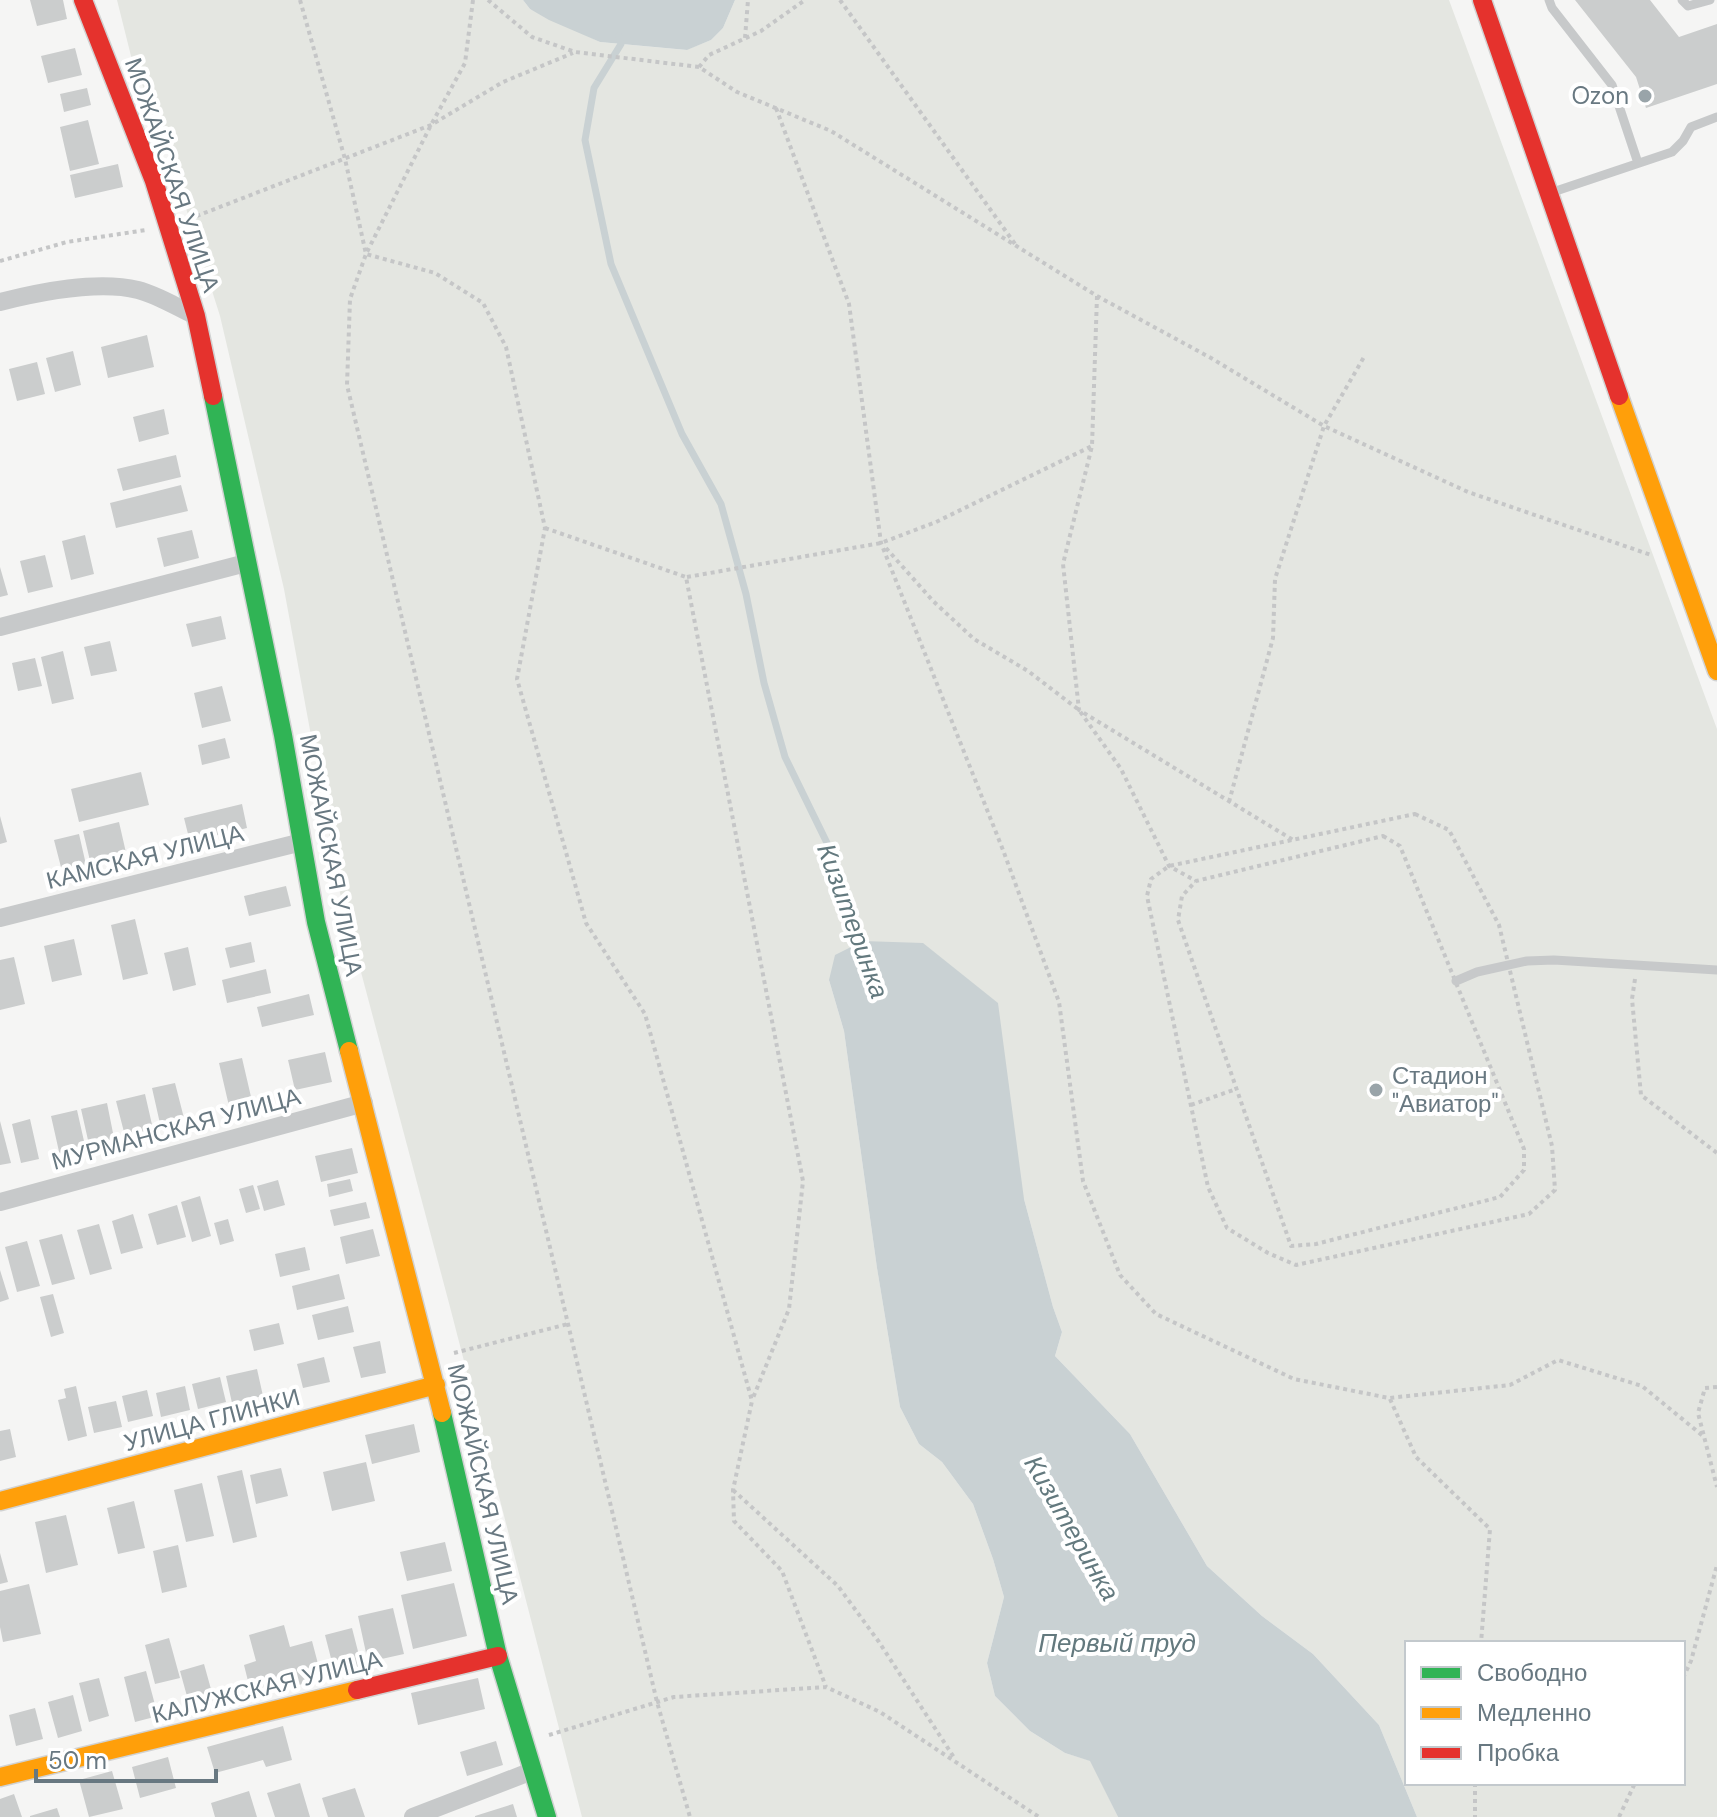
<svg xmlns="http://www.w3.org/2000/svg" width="1717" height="1817" font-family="'DM Sans',sans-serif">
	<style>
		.green { fill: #e4e6e1; fill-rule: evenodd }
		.water { fill: #c9d1d3 }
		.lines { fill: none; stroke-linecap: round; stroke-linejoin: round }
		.stream { stroke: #c9d1d3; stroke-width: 7 }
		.building { fill: #cbcdcd }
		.fast-casing { stroke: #d1d2d2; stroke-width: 21 }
		.slow-casing { stroke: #d1d2d2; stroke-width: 21 }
		.jam-casing { stroke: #d1d2d2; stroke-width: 21 }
		.path { stroke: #c5c6c7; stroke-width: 4; stroke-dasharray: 4 4; stroke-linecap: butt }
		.lane { stroke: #c7c9ca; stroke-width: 9 }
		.street { stroke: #c7c9ca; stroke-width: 18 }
		.fast { stroke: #30b455; stroke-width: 18 }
		.slow { stroke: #ff9f0a; stroke-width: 18 }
		.jam { stroke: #e5322d; stroke-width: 18 }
		.poi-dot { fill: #99a4a9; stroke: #fff; stroke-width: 3 }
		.labels { text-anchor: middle; stroke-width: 8; stroke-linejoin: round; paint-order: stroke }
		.poi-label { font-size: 24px; fill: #687881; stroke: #fff; text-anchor: end }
		.street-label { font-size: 24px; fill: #687881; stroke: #fff }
		.water-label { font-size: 26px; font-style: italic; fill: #63797e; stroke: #fff }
	</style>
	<rect width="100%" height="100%" fill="#f5f5f4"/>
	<path class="green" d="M117 0H523L530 9 600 42 686 50 711 40 723 28 735 0H1449L1717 729V1817H1417L1379 1725 1313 1654 1262 1616 1207 1566 1130 1434 1055 1356 1062 1332 1053 1307 1024 1199 829 980 844 1031 877 1268 900 1407 919 1444 942 1462 973 1504 993 1559 1004 1597 987 1663 995 1696 1030 1731 1065 1753 1091 1761 1118 1817H582L450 1307 340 893 284 589 220 316 166 145 131 56ZM1407 1643H1683V1783H1407Z"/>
	<path class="water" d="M523 0H735L723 28 711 40 687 50 600 42 549 20 530 9Z
		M863 941 923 943 998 1003 1024 1199 1053 1307 1062 1332 1055 1356 1130 1434 1207 1566 1262 1616 1313 1654 1379 1725 1417 1817H1118L1090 1761 1065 1753 1030 1731 995 1696 987 1663 1004 1597 993 1559 973 1504 942 1462 919 1444 900 1407 877 1268 844 1031 829 980 835 955Z"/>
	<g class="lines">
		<path class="stream" d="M619 36 621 44 594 88 585 140 611 264 682 434 721 504 746 594 764 683 785 757 829 847 853 917 869 950"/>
	</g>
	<path class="building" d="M30 0H63L67 19 37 26Z
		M1575 0H1650L1679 37 1717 24V84L1646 108 1636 77Z
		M75 48 82 75 48 83 41 56Z
		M87 88 91 105 64 112 60 94Z
		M88 120 99 164 70 171 60 127Z
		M118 164 123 187 75 198 70 175Z
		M147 335 154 367 108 378 101 347Z
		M73 351 81 385 55 392 46 358Z
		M37 362 45 394 17 401 9 369Z
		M164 409 169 434 139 442 133 417Z
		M176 455 181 477 123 491 117 469Z
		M181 485 188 511 116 528 110 503Z
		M192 530 199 558 164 567 157 538Z
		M85 535 94 574 71 580 62 541Z
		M45 555 53 587 28 593 20 561Z
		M0 567 8 595 0 597Z
		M221 616 226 639 192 647 186 624Z
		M110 641 117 671 91 676 84 647Z
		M63 651 74 699 52 704 41 657Z
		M35 658 42 686 18 691 12 663Z
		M222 686 231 721 202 728 194 693Z
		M225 738 230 758 202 765 198 745Z
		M141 772 149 805 79 822 71 789Z
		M242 804 247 828 190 842 184 818Z
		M0 816 7 842 0 844Z
		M119 822 127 857 91 865 83 831Z
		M79 834 87 869 63 875 54 840Z
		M286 886 291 906 249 916 244 896Z
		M135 919 148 974 123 980 111 925Z
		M74 939 82 975 52 982 44 946Z
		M251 942 255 962 230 968 225 948Z
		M188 947 196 985 173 991 164 953Z
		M14 957 25 1004 0 1010V960Z
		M266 969 271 993 227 1003 222 980Z
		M309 994 314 1015 262 1027 257 1007Z
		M325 1052 332 1082 295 1090 288 1060Z
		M242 1058 255 1114 232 1119 219 1063Z
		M175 1083 185 1122 161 1128 152 1088Z
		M145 1094 153 1129 125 1136 116 1101Z
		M107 1103 115 1143 90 1149 81 1109Z
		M77 1110 86 1150 60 1156 51 1116Z
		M30 1119 39 1159 21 1163 12 1124Z
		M0 1121 11 1163 0 1165Z
		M352 1148 358 1173 321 1182 315 1156Z
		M350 1179 353 1191 329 1197 327 1184Z
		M278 1180 285 1205 264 1211 257 1186Z
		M253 1185 260 1209 246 1213 239 1189Z
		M200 1196 211 1236 192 1242 181 1202Z
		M366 1202 370 1218 334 1226 330 1210Z
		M177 1205 186 1237 157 1245 148 1214Z
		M133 1214 143 1248 121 1254 112 1221Z
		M228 1219 234 1241 220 1245 214 1223Z
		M99 1224 112 1269 90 1275 77 1230Z
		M373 1229 380 1256 346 1264 340 1237Z
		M62 1234 75 1279 52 1285 39 1240Z
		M27 1241 40 1286 17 1292 5 1247Z
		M305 1247 310 1270 280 1277 275 1254Z
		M0 1270 9 1299 0 1302Z
		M339 1274 345 1299 297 1310 292 1286Z
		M53 1294 64 1333 51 1337 40 1297Z
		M348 1306 354 1332 318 1340 312 1315Z
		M279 1323 284 1344 254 1351 249 1330Z
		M380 1341 386 1373 361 1378 353 1347Z
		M324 1357 330 1382 303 1388 297 1364Z
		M257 1369 263 1396 232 1403 226 1376Z
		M220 1377 226 1402 198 1409 192 1384Z
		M76 1386 87 1436 68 1441 58 1400 66 1398 64 1389Z
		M185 1386 190 1410 161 1417 156 1393Z
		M147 1390 153 1416 128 1422 122 1396Z
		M116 1401 122 1427 94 1433 88 1407Z
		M414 1424 420 1452 372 1464 365 1435Z
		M10 1429 16 1457 0 1461V1431Z
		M366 1462 375 1501 332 1511 323 1472Z
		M281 1468 288 1496 256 1504 250 1475Z
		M242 1470 257 1537 233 1543 217 1476Z
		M202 1483 214 1536 186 1542 174 1490Z
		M134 1501 145 1548 118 1554 107 1508Z
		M66 1515 78 1565 46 1573 35 1522Z
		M445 1542 452 1571 407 1581 400 1552Z
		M178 1545 187 1587 162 1593 153 1551Z
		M0 1553 8 1582 0 1584Z
		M454 1583 467 1636 413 1649 401 1595Z
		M29 1584 41 1634 3 1642 0 1627V1591Z
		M393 1608 404 1654 368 1662 358 1616Z
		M284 1625 290 1647 312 1641 322 1679 252 1697 244 1665 256 1661 249 1635Z
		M352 1628 362 1667 335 1674 325 1635Z
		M169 1638 180 1678 155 1684 145 1645Z
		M204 1664 214 1700 190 1707 180 1671Z
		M146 1671 158 1716 135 1722 124 1677Z
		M99 1678 109 1716 89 1722 79 1683Z
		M478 1678 485 1709 418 1725 411 1693Z
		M73 1695 82 1731 58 1738 48 1702Z
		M35 1708 43 1739 16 1746 9 1715Z
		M283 1726 292 1760 266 1767 263 1760 215 1773 207 1747Z
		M496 1741 503 1765 467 1776 460 1752Z
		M168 1757 176 1788 140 1798 132 1767Z
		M112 1771 123 1809 89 1817 79 1780Z
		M300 1783 310 1817H275L267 1793Z
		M355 1788 365 1817H328L322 1798Z
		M249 1791 257 1817H215L211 1803Z
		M14 1794 22 1817H0V1799Z
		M513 1804 517 1817H475V1816Z
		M57 1808 60 1817H30V1816Z"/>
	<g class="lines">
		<defs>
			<path id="fast" d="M213 396 283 735 316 922 349 1051
				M442 1413 498 1656 547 1817"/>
			<path id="slow" d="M1619 396 1717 671
				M349 1051 442 1413
				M0 1501 436 1385
				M0 1777 357 1690"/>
			<path id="jam" d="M83 0 154 181 196 316 213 396
				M1482 0 1619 396
				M357 1690 498 1656"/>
		</defs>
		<use href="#fast" class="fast-casing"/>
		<use href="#slow" class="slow-casing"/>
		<use href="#jam" class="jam-casing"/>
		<path class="path" d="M300 0 345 159 366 254 435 273 483 303 506 347 545 528 517 679 586 923 645 1014 752 1401 733 1490 734 1521 782 1571 826 1687
			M473 0 465 63 431 125 366 254 350 299 347 385 657 1702 690 1817
			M488 0 532 37 575 52 699 67 737 92 831 131 1097 296 1211 358 1324 426 1468 492 1651 555
			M840 0 1015 244
			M745 38 748 0
			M699 67 709 55 761 31 805 0
			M776 108 849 304 881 543 1003 850 1059 1002 1083 1181 1120 1275 1156 1314 1294 1379 1389 1398 1510 1385 1558 1360 1642 1386 1703 1436
			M189 219 431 125 503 82 573 53
			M0 261 67 242 146 230
			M1097 296 1092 446 1063 564 1079 710 1293 840
			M545 528 686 577 803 1181 789 1309 753 1398
			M886 548 933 601 974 639 1028 671 1079 710 1121 769 1169 866 1196 881
			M687 577 881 543 936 522 1092 446
			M1229 802 1273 638 1275 579 1324 426 1364 357
			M1415 814 1449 830 1499 925 1552 1146 1555 1190 1529 1214 1296 1265 1268 1253 1227 1228 1208 1187 1147 896 1151 879 1169 866Z
			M1383 836 1400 846 1524 1149V1170L1500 1197 1316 1244 1291 1246 1178 920 1182 896 1196 881Z
			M1635 979 1632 999 1641 1095 1717 1153
			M1191 1105 1236 1089
			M454 1353 568 1324
			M1717 1387 1705 1388 1698 1413 1717 1487
			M1390 1399 1416 1457 1490 1529 1481 1643
			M733 1490 838 1586 879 1642 955 1759
			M1683 1678 1691 1661 1717 1565
			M549 1735 674 1697 826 1687 880 1712 1039 1817
			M1475 1783V1817
			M1619 1817 1635 1783"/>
		<path class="lane" d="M1549 0 1552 8 1612 85 1638 163
			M1682 0 1688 6 1710 0
			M1550 193 1672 152 1683 141 1691 127 1717 117
			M1456 981 1477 972 1527 961 1554 960 1717 970"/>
		<path class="street" d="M0 302C40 292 97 280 138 290 158 295 178 308 196 316
			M0 627 246 563
			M0 918 302 842
			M0 1202 364 1103
			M413 1817 532 1771"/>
		<use href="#fast" class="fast"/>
		<use href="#slow" class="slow"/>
		<use href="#jam" class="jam"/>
	</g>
	<g class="poi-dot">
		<circle cx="1645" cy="96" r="8"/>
		<circle cx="1376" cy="1090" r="8"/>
	</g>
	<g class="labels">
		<g class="poi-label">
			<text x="1629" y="104">Ozon</text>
			<text x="1392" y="1084" text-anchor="start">Стадион<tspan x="1392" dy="28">"Авиатор"</tspan></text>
		</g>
		<g class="street-label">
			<text transform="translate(172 175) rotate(71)" y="8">МОЖАЙСКАЯ УЛИЦА</text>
			<text transform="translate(331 855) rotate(79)" y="8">МОЖАЙСКАЯ УЛИЦА</text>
			<text transform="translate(145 857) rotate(-14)" y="8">КАМСКАЯ УЛИЦА</text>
			<text transform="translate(176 1129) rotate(-15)" y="8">МУРМАНСКАЯ УЛИЦА</text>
			<text transform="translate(212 1420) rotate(-15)" y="8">УЛИЦА ГЛИНКИ</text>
			<text transform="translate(483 1484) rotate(77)" y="8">МОЖАЙСКАЯ УЛИЦА</text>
			<text transform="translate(267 1687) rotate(-14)" y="8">КАЛУЖСКАЯ УЛИЦА</text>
		</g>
		<g class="water-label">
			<text transform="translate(853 921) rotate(70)" y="9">Кизитеринка</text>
			<text transform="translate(1072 1528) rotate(60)" y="9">Кизитеринка</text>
			<text x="1117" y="1652">Первый пруд</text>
		</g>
	</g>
	<rect x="1405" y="1641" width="280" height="144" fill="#ffffff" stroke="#c3c9cd" stroke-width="2"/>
	<rect x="1421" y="1667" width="40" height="12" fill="#30b455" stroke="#c3c9cd" stroke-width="2"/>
	<text x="1477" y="1681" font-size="24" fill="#687881">Свободно</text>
	<rect x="1421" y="1707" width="40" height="12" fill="#ff9f0a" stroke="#c3c9cd" stroke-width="2"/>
	<text x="1477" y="1721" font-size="24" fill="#687881">Медленно</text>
	<rect x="1421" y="1747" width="40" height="12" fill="#e5322d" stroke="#c3c9cd" stroke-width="2"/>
	<text x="1477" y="1761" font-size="24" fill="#687881">Пробка</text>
	<path d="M36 1769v12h180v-12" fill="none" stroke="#687881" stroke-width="4"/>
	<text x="48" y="1769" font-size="24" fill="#687881" stroke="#ffffff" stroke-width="6" paint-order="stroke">50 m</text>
</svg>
